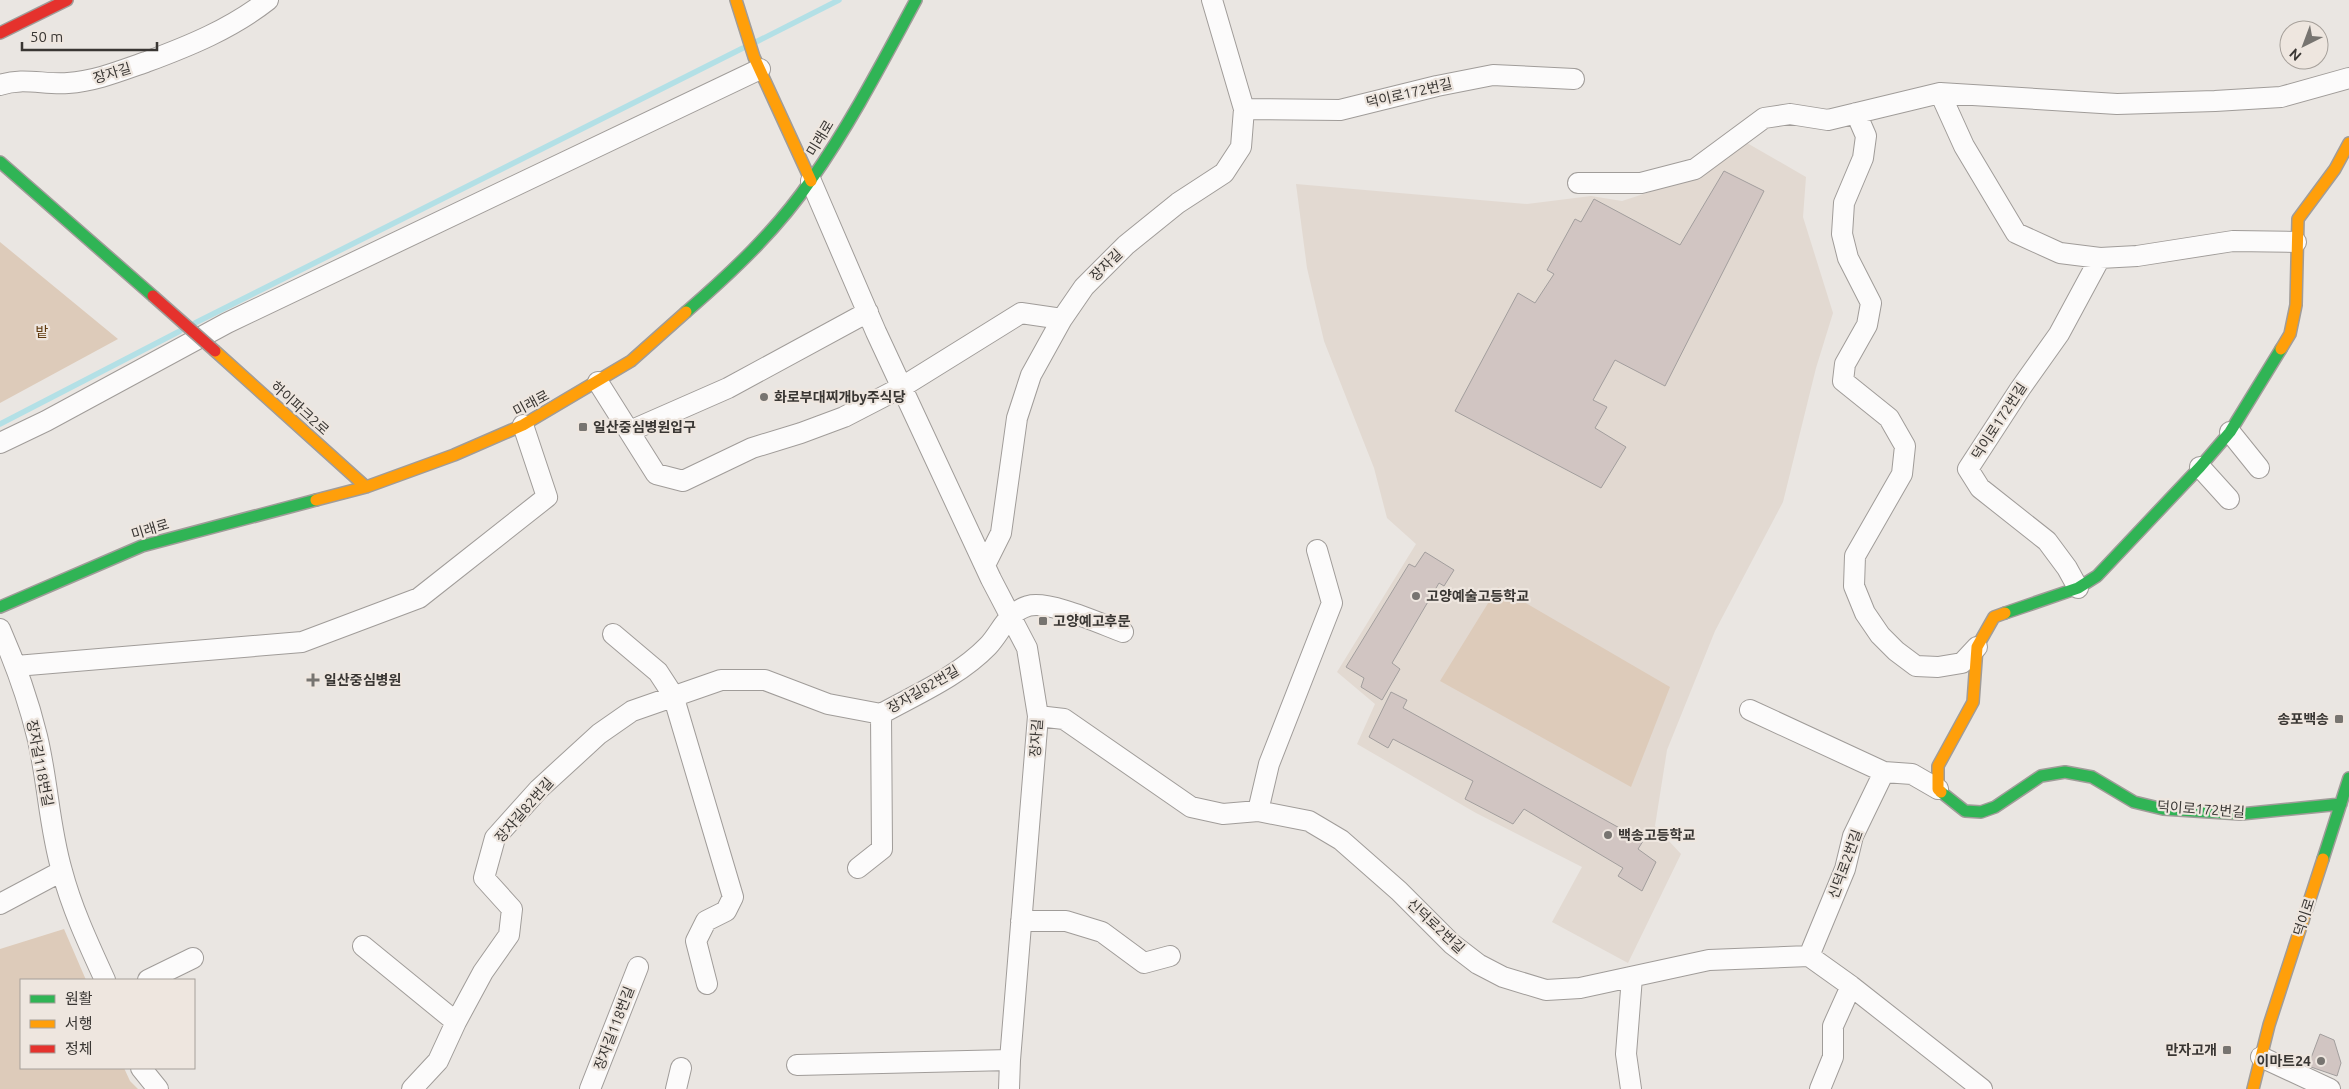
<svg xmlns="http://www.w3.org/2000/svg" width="2349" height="1089" font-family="Ubuntu,'Noto Sans KR',sans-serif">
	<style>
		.built { fill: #e2d9d1 }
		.green { fill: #ddcbba }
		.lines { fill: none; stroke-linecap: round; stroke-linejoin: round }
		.stream { stroke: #b3e0e6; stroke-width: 5.5 }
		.building { fill: #d1c5c2; stroke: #a29e9d }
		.street-casing { stroke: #a09c99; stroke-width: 22 }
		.fast-casing { stroke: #a09c99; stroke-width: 14 }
		.slow-casing { stroke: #a09c99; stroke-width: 14 }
		.jam-casing { stroke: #a09c99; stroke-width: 14 }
		.street { stroke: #fcfbfb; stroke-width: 20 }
		.fast { stroke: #30b455; stroke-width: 11 }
		.slow { stroke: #ff9f0a; stroke-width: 11 }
		.jam { stroke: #e5322d; stroke-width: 11 }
		.jam-bridge-casing { stroke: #a09c99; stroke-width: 14; stroke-linecap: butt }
		.jam-bridge { stroke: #e5322d; stroke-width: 11 }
		.poi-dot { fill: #777470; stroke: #eee6df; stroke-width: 2 }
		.labels { text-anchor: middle; stroke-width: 4.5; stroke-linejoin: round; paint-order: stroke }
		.street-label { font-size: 14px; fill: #393633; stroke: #eee6df }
		.park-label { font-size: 14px; fill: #603a0e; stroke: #eee6df }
		.poi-label { font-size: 14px; font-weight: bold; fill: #393633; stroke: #eee6df; text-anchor: start }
	</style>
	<rect width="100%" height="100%" fill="#eae6e2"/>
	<path class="built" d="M1747 143 1806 177 1803 217 1833 313 1816 368 1783 502 1715 631 1667 750 1655 826 1681 854 1628 963 1552 922 1582 867 1476 813 1357 744 1375 704 1337 672 1416 544 1387 518 1374 468 1324 341 1307 268 1296 184 1527 204 1591 196 1622 201 1702 175Z"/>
	<path class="green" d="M0 242 118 339 0 403Z
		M1498 587 1670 687 1631 787 1440 681Z
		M64 929 86 980H21V1068H124L130 1081 138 1089H0V949Z"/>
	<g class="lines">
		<path class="stream" d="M756 42 839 0
			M195 323 743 48
			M0 424 180 331"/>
	</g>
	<path class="building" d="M1724 171 1764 191 1665 386 1615 360 1593 400 1607 407 1595 428 1626 447 1601 488 1455 411 1518 293 1535 303 1554 274 1547 270 1575 219 1581 222 1594 199 1680 245Z
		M1425 552 1454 570 1444 586 1439 583 1392 663 1400 669 1382 700 1361 687 1364 678 1346 667 1409 564 1415 567Z
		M1391 692 1407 700 1403 708 1643 841 1638 849 1656 862 1642 891 1618 876 1623 868 1524 809 1513 824 1465 799 1473 781 1393 739 1388 748 1369 737Z
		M2320 1034 2334 1040 2341 1063 2337 1076 2308 1066Z"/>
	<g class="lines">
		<defs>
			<path id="street" d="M0 85C22 77 45 85 68 83 96 81 120 71 146 62 189 46 231 29 268 0
				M1940 93 1964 146 2016 233 2060 253 2100 258 2137 256 2233 241 2296 242
				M1244 109 1340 110 1437 86 1493 75 1574 79
				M1856 113 1866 136 1863 158 1844 203 1842 234 1848 258 1871 303 1867 325 1845 364 1843 381 1889 418 1905 446 1902 474 1855 556 1854 586 1865 613 1880 635 1896 651 1916 666 1938 667 1962 663 1977 647
				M811 181 876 332 991 579 1027 648 1038 716 1010 1060 1009 1089
				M1578 183H1641L1695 169 1764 118 1790 114 1828 120 1940 93 2117 104 2215 101 2281 97 2349 78
				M598 382 656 474 683 481 752 448 801 433 844 417 902 387 1021 313 1062 319
				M630 431 728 388 868 312
				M2230 432 2259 468
				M0 443 46 421 227 323 760 69
				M2200 467 2229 499
				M985 565 1001 533 1017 418 1031 375 1062 319 1084 287 1126 245 1178 203 1224 173 1241 147 1244 109 1212 0
				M2078 588 2067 568 2047 541 1980 488 1968 469 2020 389 2059 334 2100 258
				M0 629C15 663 28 699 37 736 48 781 49 827 62 871 72 909 89 945 105 980
				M613 634 658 672 673 695 733 897 726 911 706 921 696 941 707 984
				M16 666 302 642 419 598 547 497 523 425
				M1750 710 1884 772 1912 774 1938 789
				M1038 716 1064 719 1191 807 1223 814 1258 811 1309 821 1341 840 1399 891 1452 944 1478 964 1503 977 1546 990 1580 988 1709 960 1809 956 1851 986 1982 1089
				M1258 811 1269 764 1332 603 1317 550
				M858 868 882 849 881 714
				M0 904 62 871
				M1021 921H1066L1102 932 1144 963 1170 956
				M363 946 456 1022
				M1809 956 1845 869 1853 836 1884 772
				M148 980 193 958
				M2261 1057 2330 1089
				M797 1065 1010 1060
				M141 1068 158 1089
				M412 1089 438 1061 456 1022 483 972 509 935 512 909 484 878 495 838 539 789 599 734 632 711 721 680H765L828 704 881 714C917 694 959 676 988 646 1002 631 1006 613 1028 606 1049 600 1101 624 1123 632
				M590 1089 638 967
				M676 1089 681 1068
				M1631 1089 1626 1054 1632 977
				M1820 1089 1833 1057V1026L1851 986"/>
			<path id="fast" d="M0 162 153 296
				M686 312C731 273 777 230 811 180 851 123 883 61 916 0
				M0 607 142 546 316 500
				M2005 613 2078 588 2097 576 2200 467 2230 432 2281 349
				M1941 792 1965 811 1981 812 1995 807 2041 776 2065 772 2092 777 2134 802 2163 809 2241 814 2341 804
				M2323 859 2349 778"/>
			<path id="slow" d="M736 0 754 57 811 181
				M2281 349 2290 334 2296 305 2298 219 2335 169 2349 143
				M215 351 366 487
				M316 500 366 487 454 455 523 425 631 361 686 312
				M1941 792 1938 789V766L1973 702 1977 647 1994 617 2005 613
				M2253 1089 2269 1025 2323 859"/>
			<path id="jam" d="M0 33 67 0"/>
		</defs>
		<use href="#street" class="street-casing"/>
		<use href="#fast" class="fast-casing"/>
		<use href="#slow" class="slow-casing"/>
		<use href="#jam" class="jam-casing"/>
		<use href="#street" class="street"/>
		<use href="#fast" class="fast"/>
		<use href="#slow" class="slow"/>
		<use href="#jam" class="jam"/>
		<defs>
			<path id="jam-bridge" d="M153 296 215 351"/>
		</defs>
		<use href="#jam-bridge" class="jam-bridge-casing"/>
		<use href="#jam-bridge" class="jam-bridge"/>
	</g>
	<g class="poi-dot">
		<circle cx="764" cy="397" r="5"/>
		<rect x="578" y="422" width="10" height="10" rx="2.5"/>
		<circle cx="1416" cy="596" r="5"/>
		<rect x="1038" y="616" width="10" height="10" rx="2.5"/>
		<path d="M310.5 672.5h5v5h5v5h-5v5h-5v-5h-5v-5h5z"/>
		<rect x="2334" y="714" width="10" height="10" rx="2.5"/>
		<circle cx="1608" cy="835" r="5"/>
		<rect x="2222" y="1045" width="10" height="10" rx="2.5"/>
		<circle cx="2321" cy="1061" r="5"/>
	</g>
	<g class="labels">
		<g class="street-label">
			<text transform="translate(112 73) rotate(-17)" y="5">장자길</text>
			<text transform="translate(1409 93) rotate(-13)" y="5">덕이로172번길</text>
			<text transform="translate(820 138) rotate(-59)" y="5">미래로</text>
			<text transform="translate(1106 265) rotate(-44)" y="5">장자길</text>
			<text transform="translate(531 403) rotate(-28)" y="5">미래로</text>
			<text transform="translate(300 408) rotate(42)" y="5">하이파크2로</text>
			<text transform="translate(1999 421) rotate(-57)" y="5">덕이로172번길</text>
			<text transform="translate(150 529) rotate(-17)" y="5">미래로</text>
			<text transform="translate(923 689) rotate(-30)" y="5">장자길82번길</text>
			<text transform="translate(1036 738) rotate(-86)" y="5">장자길</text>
			<text transform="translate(40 763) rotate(79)" y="5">장자길118번길</text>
			<text transform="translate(2201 809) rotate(4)" y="5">덕이로172번길</text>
			<text transform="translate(524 810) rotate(-49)" y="5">장자길82번길</text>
			<text transform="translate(1845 864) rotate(-70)" y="5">신덕로2번길</text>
			<text transform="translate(2304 917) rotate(-72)" y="5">덕이로</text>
			<text transform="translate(1436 926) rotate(43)" y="5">신덕로2번길</text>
			<text transform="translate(614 1028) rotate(-69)" y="5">장자길118번길</text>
		</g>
		<g class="park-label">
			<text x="42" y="337">밭</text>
		</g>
		<g class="poi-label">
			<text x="774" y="402">화로부대찌개by주식당</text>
			<text x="593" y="432">일산중심병원입구</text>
			<text x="1426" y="601">고양예술고등학교</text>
			<text x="1053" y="626">고양예고후문</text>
			<text x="324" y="685">일산중심병원</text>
			<text x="2329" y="724" text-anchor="end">송포백송</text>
			<text x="1618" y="840">백송고등학교</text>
			<text x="2217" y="1055" text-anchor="end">만자고개</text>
			<text x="2311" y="1066" text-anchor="end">이마트24</text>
		</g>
	</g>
	<rect x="20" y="979" width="175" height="90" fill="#eee6df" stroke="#a6a09a"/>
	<rect x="30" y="995" width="25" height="8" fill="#30b455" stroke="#a6a09a"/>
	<text x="65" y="1004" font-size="15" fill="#393633">원활</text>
	<rect x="30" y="1020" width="25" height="8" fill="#ff9f0a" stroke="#a6a09a"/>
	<text x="65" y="1029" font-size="15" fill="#393633">서행</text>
	<rect x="30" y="1045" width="25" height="8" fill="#e5322d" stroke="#a6a09a"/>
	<text x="65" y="1054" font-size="15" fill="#393633">정체</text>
	<g transform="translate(2304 45) rotate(222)"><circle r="24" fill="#eee6df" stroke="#a6a09a"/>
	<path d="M0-4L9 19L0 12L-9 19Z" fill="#777470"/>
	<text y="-8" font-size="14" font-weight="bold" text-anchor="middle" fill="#393633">N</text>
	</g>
	<path d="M22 42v8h135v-8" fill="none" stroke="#393633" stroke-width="2.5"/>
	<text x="30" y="42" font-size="15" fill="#393633" stroke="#eee6df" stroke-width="4" paint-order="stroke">50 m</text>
</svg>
